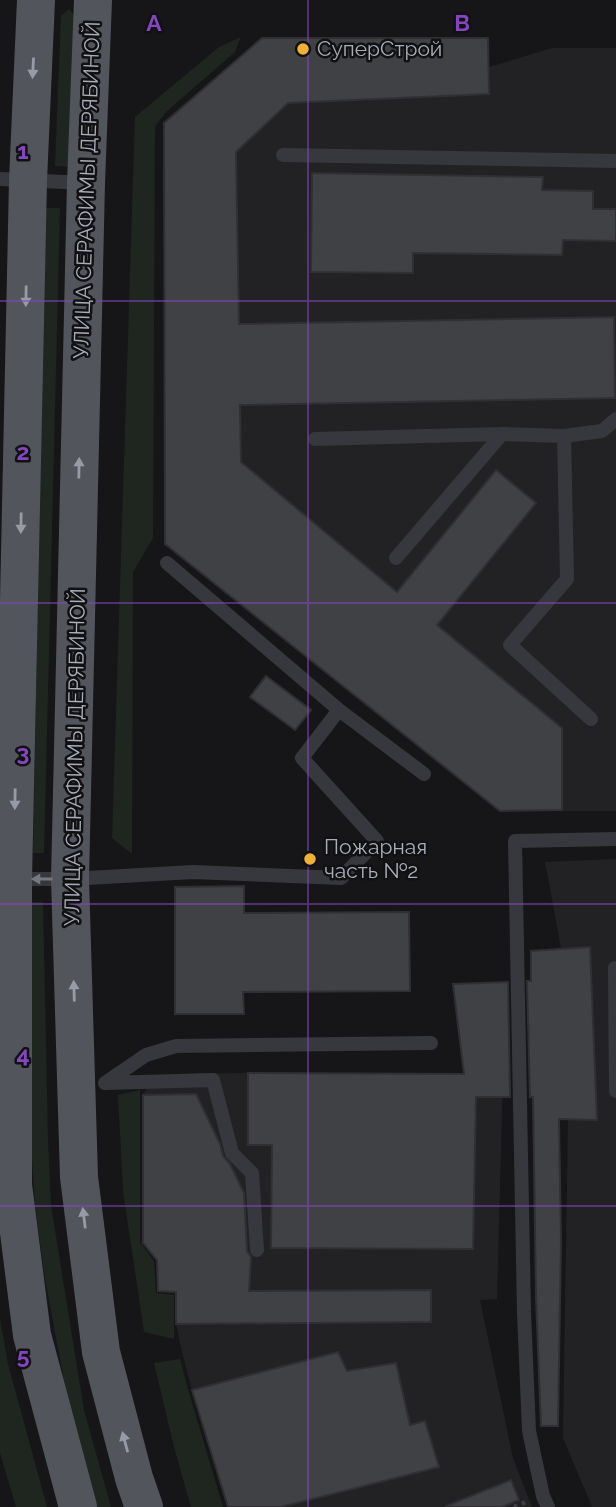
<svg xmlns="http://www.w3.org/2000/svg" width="616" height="1507" font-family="Raleway,sans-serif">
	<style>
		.built { fill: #222225 }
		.green { fill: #1e261f }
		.building { fill: #404145; stroke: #303034; stroke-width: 2 }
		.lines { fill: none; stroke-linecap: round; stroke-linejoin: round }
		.path { stroke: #3d3f44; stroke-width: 4.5; stroke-dasharray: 3.5 5; stroke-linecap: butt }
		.lane { stroke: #37383d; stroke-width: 14 }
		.primary { stroke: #53555c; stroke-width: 38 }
		.oneway { fill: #979ba6 }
		.oneway2 { fill: #757881 }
		.grid { fill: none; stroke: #8446be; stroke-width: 2; stroke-opacity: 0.55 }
		.poi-dot { fill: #f2b134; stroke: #111113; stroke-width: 2.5 }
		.labels { text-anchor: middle; stroke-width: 5; stroke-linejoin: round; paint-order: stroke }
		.poi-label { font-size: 21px; fill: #a8adb8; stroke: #111113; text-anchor: start }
		.street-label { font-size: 21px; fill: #a8adb8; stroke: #111113 }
		.grid-label { font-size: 23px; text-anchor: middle; font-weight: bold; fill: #8446be; stroke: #111113; stroke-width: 5; stroke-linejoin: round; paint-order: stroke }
	</style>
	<rect width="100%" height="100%" fill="#161618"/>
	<path class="built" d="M262 38H488L489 67 552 48H616V811H500L165 544 164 123Z
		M616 859V1507H592L563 1438 568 1119 561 948 545 862Z
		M248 1073 503 1074 497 1299 480 1300 513 1458 532 1507H228L192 1390 181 1348 176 1324V1292L158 1291 157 1260 143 1243V1095L149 1082 176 1074Z"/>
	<path class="green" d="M69 9 76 17 71 167 55 166 61 16Z
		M241 37 235 52 167 111 155 126 153 538 133 572 132 854 112 838 135 117 219 47Z
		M45 208H60L44 853H33Z
		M31 902H43L48 1140 51 1205 84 1410 111 1507H97L71 1418 44 1273 35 1203 30 1131Z
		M140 1090V1242L154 1261 156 1293 174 1295V1339L144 1332 123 1191 118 1095Z
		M0 1319 8 1364 47 1507H16L0 1453Z
		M180 1359 187 1386 223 1507H191L189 1500 174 1447 154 1363Z"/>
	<path class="building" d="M262 38H488L489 94 288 103 236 152 239 324 614 317 615 398 240 405 241 462 397 592 496 470 536 503 437 625 562 728V810L500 811 165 544 164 123Z
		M312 173 543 177 542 190 593 191V209H616V241L563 240 562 255 413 253V273L311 272Z
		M266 676 311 710 295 730 250 697Z
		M244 886V913L409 912 410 991 243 992 244 1014H175V887Z
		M590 947 597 1120 559 1119 561 1240 558 1426H541L536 1297 533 1097H530L527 981H531V951Z
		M508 982 510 1097H476L473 1249 271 1248 272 1145H248V1073L464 1074 453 984Z
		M196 1094 220 1144 223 1156 230 1164 244 1193 247 1251 251 1257 249 1291 431 1290V1322L176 1324V1292L158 1291 157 1260 143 1243V1095Z
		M338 1352 347 1371 396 1363 410 1425 425 1421 439 1467 281 1507H228L192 1390Z
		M511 1480 519 1500 502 1507H446V1506Z"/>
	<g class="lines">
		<path class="path" d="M514 1507 526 1502"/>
		<path class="lane" d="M283 155 616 161
			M0 179 86 183
			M564 436 567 579 510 645 591 719
			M315 439 502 434 564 436 602 431 616 419
			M396 558 502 434
			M167 563 339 710 424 774
			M13 879H70L193 872 341 878 377 841 302 758 339 710
			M615 968 616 1091
			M105 1083 146 1055 176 1046 431 1043
			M105 1083 213 1080 232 1153 252 1173 257 1250
			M548 1507 543 1496 529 1431 524 1312 515 841 616 839"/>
		<path class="primary" d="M36 0 28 181 13 879V1185L32 1335 78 1507
			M93 0 86 183 70 879 79 1177 101 1352 134 1478 144 1507"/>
	</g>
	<defs><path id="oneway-solid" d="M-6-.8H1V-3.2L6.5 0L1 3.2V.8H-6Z" transform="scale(1.75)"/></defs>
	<g class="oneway">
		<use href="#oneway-solid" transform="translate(33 68) rotate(93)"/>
		<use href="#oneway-solid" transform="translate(26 296) rotate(91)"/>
		<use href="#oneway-solid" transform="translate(79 468) rotate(-89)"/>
		<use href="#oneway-solid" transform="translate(21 523) rotate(91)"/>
		<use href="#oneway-solid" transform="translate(15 799) rotate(91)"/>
		<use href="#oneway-solid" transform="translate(74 991) rotate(-92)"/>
		<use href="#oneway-solid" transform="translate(84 1218) rotate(-97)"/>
		<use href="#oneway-solid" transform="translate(125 1442) rotate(-105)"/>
	</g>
	<use class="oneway2" href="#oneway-solid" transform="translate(42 879) rotate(180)"/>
	<path class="grid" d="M308 0V1507M0 301H616M0 603H616M0 904H616M0 1206H616"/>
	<g class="poi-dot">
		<circle cx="303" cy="49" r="7"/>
		<circle cx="310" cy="859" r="7"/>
	</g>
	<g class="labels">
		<g class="poi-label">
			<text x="317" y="56">СуперСтрой</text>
			<text x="324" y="854">Пожарная<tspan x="324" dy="24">часть №2</tspan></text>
		</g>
		<g class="street-label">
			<text transform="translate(87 190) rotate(-88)" y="7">УЛИЦА СЕРАФИМЫ ДЕРЯБИНОЙ</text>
			<text transform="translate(75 757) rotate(-89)" y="7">УЛИЦА СЕРАФИМЫ ДЕРЯБИНОЙ</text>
		</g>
	</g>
	<g class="grid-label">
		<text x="154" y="31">A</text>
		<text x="462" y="31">B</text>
		<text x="23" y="159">1</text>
		<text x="23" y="460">2</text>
		<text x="23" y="761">3</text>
		<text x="23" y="1063">4</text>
		<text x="23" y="1364">5</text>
	</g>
</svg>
